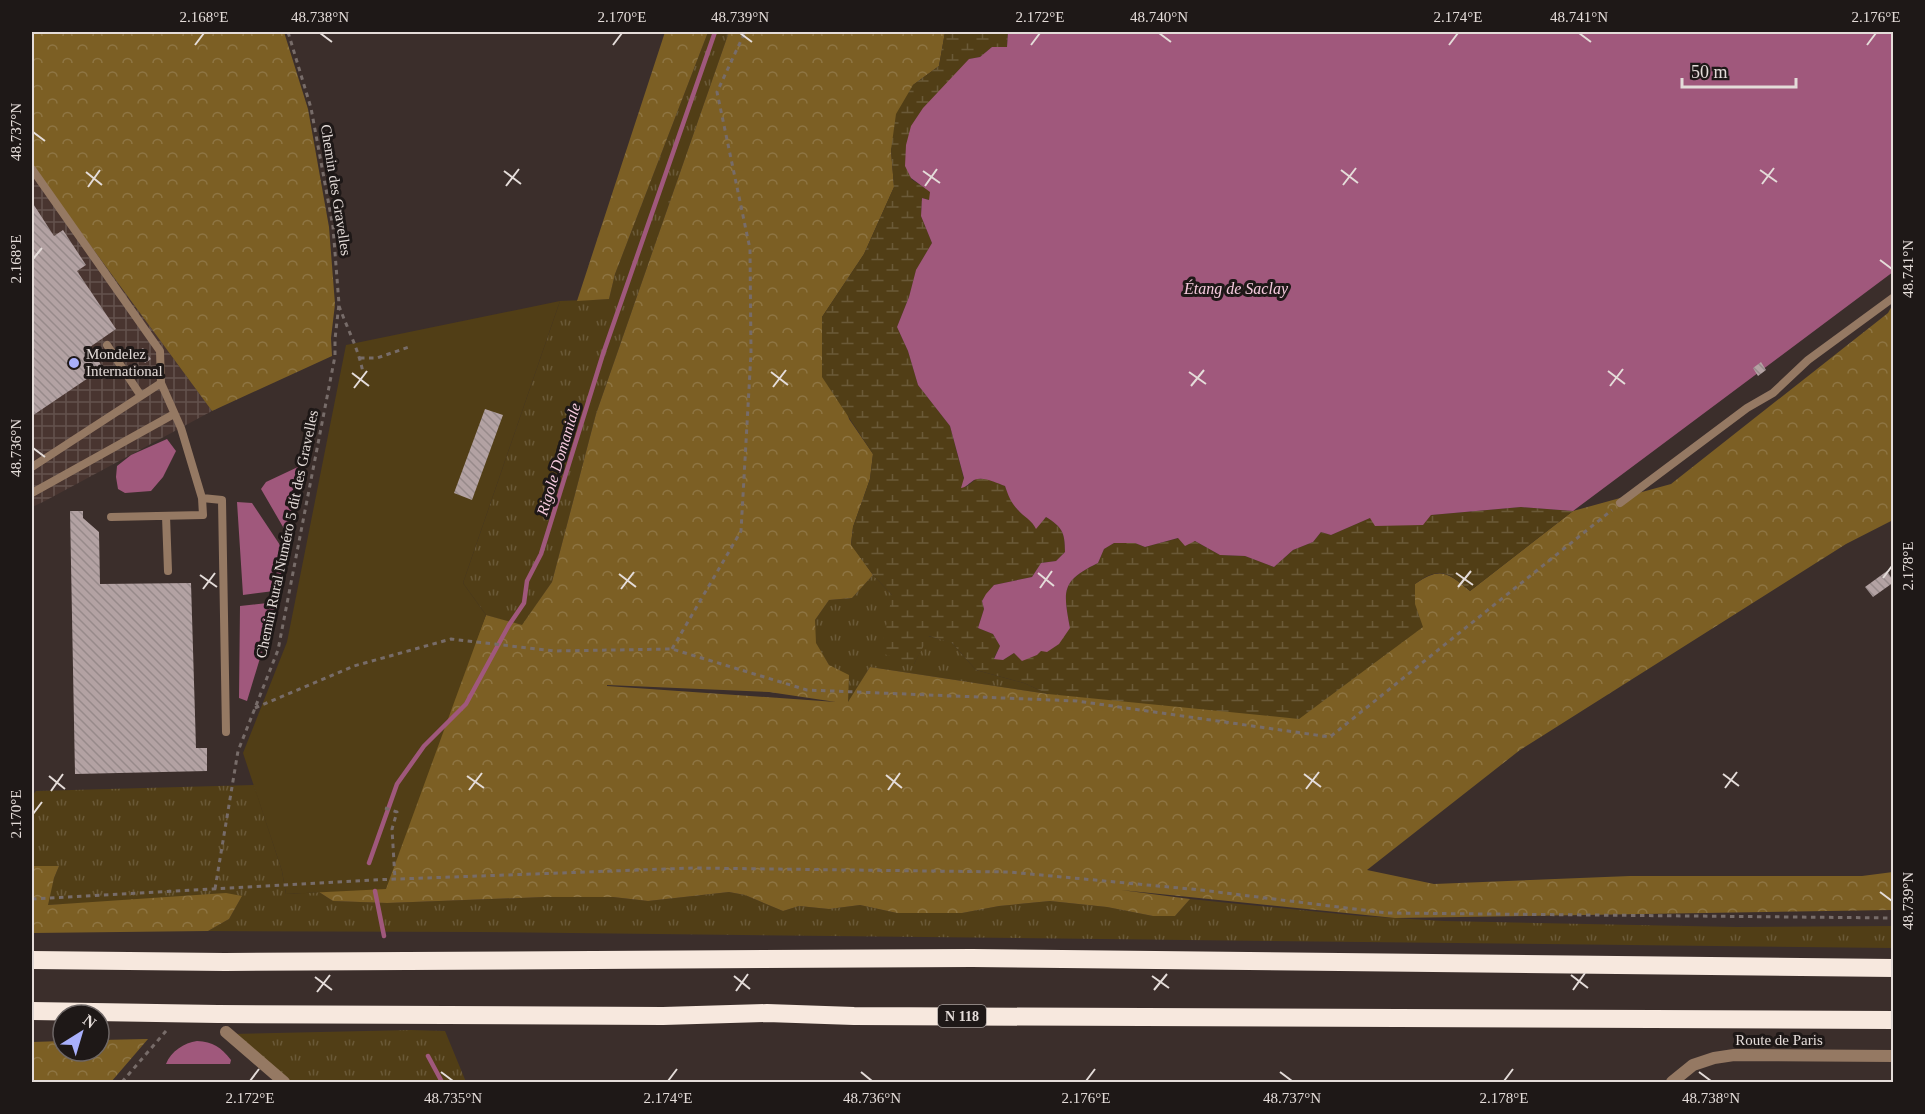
<svg xmlns="http://www.w3.org/2000/svg" width="1925" height="1114" font-family="Georgia,serif">
	<style>
		.industrial { fill: url(#industrial-grid) }
		.grass { fill: url(#grass-tufts) }
		.forest { fill: url(#forest-crowns); fill-rule: evenodd }
		.wetland { fill: url(#wetland-marsh) }
		.garden { fill: #513e16 }
		.water { fill: #a0587c }
		.lines { fill: none; stroke-linecap: round; stroke-linejoin: round }
		.stream { stroke: #a0587c; stroke-width: 4.5 }
		.building { fill: url(#building-back-hatch) }
		.path { stroke: #776c69; stroke-width: 3; stroke-dasharray: 4.5 4.5; stroke-linecap: butt }
		.lane { stroke: #957963; stroke-width: 8 }
		.street { stroke: #957963; stroke-width: 12 }
		.highway { stroke: #f7e8de; stroke-width: 18 }
		.ticks { fill: none; stroke: #e4dcd9; stroke-width: 2 }
		.poi-dot { fill: #a9b0fc; stroke: #1e1817; stroke-width: 2 }
		.labels { text-anchor: middle; stroke-width: 6; stroke-linejoin: round; paint-order: stroke }
		.shield { fill: #1e1817; stroke: #a9a19f; stroke-width: 1.5 }
		.shield-label { font-size: 14px; font-weight: bold; fill: #e4dcd9 }
		.street-label { font-size: 15px; fill: #e4dcd9; stroke: #1e1817 }
		.poi-label { font-size: 15px; fill: #e4dcd9; stroke: #1e1817; text-anchor: start }
		.water-label { font-size: 16px; font-style: italic; fill: #f6cbde; stroke: #1e1817 }
		.neatline { fill: none; stroke: #e4dcd9; stroke-width: 2 }
		.ticks-label { font-size: 15px; text-anchor: middle; fill: #e4dcd9 }
	</style>
	<defs>
		<pattern id="industrial-grid" width="8" height="8" patternUnits="userSpaceOnUse" patternTransform="scale(1.5)"><rect width="8" height="8" fill="#493530"/><path d="M0 4h8M4 0v8" fill="none" stroke="#63524d"/></pattern>
		<pattern id="grass-tufts" width="24" height="20" patternUnits="userSpaceOnUse" patternTransform="scale(1.5)"><rect width="24" height="20" fill="#513e16"/><path d="M3 7l-1-3M5 7V3M7 7l1-3M15 17l-1-3M17 17v-4M19 17l1-3" fill="none" stroke="#6a5937"/></pattern>
		<pattern id="forest-crowns" width="20" height="18" patternUnits="userSpaceOnUse" patternTransform="scale(1.5)"><rect width="20" height="18" fill="#7c5f24"/><path d="M2 6a3 3 0 1 1 6 0M12 15a3 3 0 1 1 6 0" fill="none" stroke="#8e7543"/></pattern>
		<pattern id="wetland-marsh" width="20" height="14" patternUnits="userSpaceOnUse" patternTransform="scale(1.5)"><rect width="20" height="14" fill="#513e16"/><path d="M1 5h8M5 5V1M11 12h8M15 12V8" fill="none" stroke="#6a5937"/></pattern>
		<pattern id="building-back-hatch" width="6" height="6" patternUnits="userSpaceOnUse" patternTransform="scale(1.5)"><rect width="6" height="6" fill="#b3a2a3"/><path d="M-1 5l2 2M0 0l6 6M5-1l2 2" fill="none" stroke="#978a8a"/></pattern>
	</defs>
	<rect width="100%" height="100%" fill="#3b2e2b"/>
	<path class="industrial" d="M32 166 212 411 43 502 32 507Z"/>
	<path class="grass" d="M708 32H729L596 414 552 582 522 626 486 615 463 583 560 301 609 299 615 274Z
		M873 575 892 595 914 664 928 636 951 642 976 670 1024 683 1048 694 870 667 848 703 829 665 815 643V620L829 600 852 598Z
		M254 785 282 871 286 894 319 892 333 901 387 903 544 897H613L648 901 729 892 745 895 783 911 799 906 829 909 860 905 897 913H962L999 906 1050 901 1107 907 1153 916H1175L1190 899 1361 916 1444 921 1736 927 1893 926V948L479 932 208 931 229 919 242 896 47 905 54 878 59 866H32V796L36 791Z
		M411 1030 445 1031 466 1082H288L231 1034Z"/>
	<path class="forest" d="M32 32H284L308 109 329 227 335 304 331 338 332 356 212 411 32 166Z
		M665 32H708L615 274 609 299 577 301Z
		M729 32H945L939 66 913 85 891 150 894 187 864 254 822 317 849 419 873 454 870 479 853 527 851 544 873 575 852 598 829 600 815 620 816 643 829 665 849 675 848 702 870 667 1048 694 1415 604V584C1441 566 1448 573 1470 591L1573 511 1671 484 1888 313 1893 304V520L1846 544 1520 750 1367 870 1434 884 1630 876H1862L1893 872V910L1395 918 1121 890 1190 899 1175 916H1153L1107 907 1050 901 999 906 962 913H897L860 905 829 909 799 906 783 911 745 895 729 892 648 901 613 897H544L387 903 333 901 319 892 465 668 486 615 522 625 552 582 596 414ZM607 685 769 692 836 702 607 686Z
		M32 866H59L54 878 48 905 226 893 242 896 229 919 208 931 32 933Z
		M148 1039 111 1082H32V1042L63 1041V1051H99V1040Z"/>
	<path class="wetland" d="M945 32H1008L1007 47H992L980 57 969 59 911 179 931 192 929 200 922 198 921 216 932 243 916 271 909 297 897 327 908 351 918 385 950 426 966 487 976 479H988L1005 486C1009 497 1013 506 1021 513 1027 518 1032 521 1036 528L1046 517C1062 527 1065 532 1065 552L1056 561 1041 563 1032 577 994 585 982 601 984 609 978 628 993 634 1000 646 994 658 1003 660 1014 653 1041 651 1070 628C1063 590 1061 581 1098 563L1104 549 1114 543H1135L1145 547 1179 538 1195 541 1220 555 1245 556 1274 567 1293 550 1313 542 1321 532 1331 535 1370 518 1422 525 1431 515 1521 507 1573 511 1470 591C1448 573 1441 565 1415 584V604L1423 627 1299 719 1048 694 1024 683 976 670 952 643 929 636 914 664 881 653 892 595 873 575 851 545 853 527 870 479 873 454 822 377V317L864 254 894 187 891 150 896 114 913 85 939 66Z"/>
	<path class="garden" d="M560 301 463 583 486 615 386 889 286 894 282 871 243 753 287 642 346 345Z"/>
	<path class="water" d="M1008 32H1892L1893 36V272L1573 511 1521 507 1431 515 1423 525 1375 526 1370 518 1331 535 1321 532 1313 542 1293 550 1274 567 1245 556 1220 555 1195 541 1185 546 1178 538 1145 547 1135 543H1114L1104 549 1098 563C1061 581 1063 590 1070 628L1059 644 1047 652 1041 651 1037 655 1022 661 1014 653 1003 660 994 659 1000 646 993 634 978 628 984 609 982 601 986 594 994 585 1032 577 1041 563 1056 561 1065 552C1065 532 1062 527 1046 517L1036 529C1032 520 1024 517 1018 510 1011 503 1008 495 1005 486 996 483 984 476 974 480 969 483 967 487 961 488L964 478 950 426 918 385 908 351 897 327 909 297 916 270 932 243 921 216 922 198 929 200 930 192 911 178 905 166 906 145 911 126 923 108 969 59 980 57 992 47H1007Z
		M167 439 176 451 163 477 151 491 125 493 118 489 116 477 117 466 131 455Z
		M300 466 302 467 303 479 290 539 261 489 266 482Z
		M237 502 252 503 280 545 282 590 243 595Z
		M277 602 247 701 239 698 240 606Z
		M197 1041C213 1042 221 1047 231 1060L230 1064H166C171 1051 184 1043 197 1041Z"/>
	<g class="lines">
		<path class="stream" d="M369 863 397 784 424 746 466 704 509 625 524 603 527 581 541 554 603 354 715 32
			M375 891 384 936
			M428 1056 442 1082"/>
	</g>
	<path class="building" d="M32 202 54 236 63 230 86 265 77 271 116 329 90 347 103 368 32 416Z
		M143 348 151 359 145 363 138 351Z
		M1761 362 1766 370 1758 376 1753 368Z
		M485 409 503 415 472 500 454 493Z
		M70 511H83V518L99 532 100 584 191 583 196 748H207V771L75 774Z
		M1887 571 1894 582 1873 597 1865 587Z"/>
	<g class="lines">
		<path class="path" d="M339 306C347 328 359 350 363 373
			M360 358H377L409 347
			M672 649 741 531 751 353 750 249 717 92 745 32
			M255 708 354 666 451 639 554 651 672 649 807 690 1077 701 1330 737 1612 510
			M385 808 397 812 392 829 395 879
			M215 889 238 751 278 650 335 356V339L339 304 333 227 311 108 288 32
			M32 899 372 880 693 868 1009 872 1201 890 1387 913 1894 918
			M122 1082 166 1031"/>
		<path class="lane" d="M32 169 160 351 161 383 181 428 202 498 203 515 111 517
			M107 345 141 396
			M32 467 161 383
			M32 493 174 414
			M202 498 222 500 226 732
			M1620 503 1747 408 1773 393 1808 360 1894 297
			M166 516 168 571"/>
		<path class="street" d="M226 1032 284 1082
			M1672 1082 1693 1065 1714 1058 1734 1055 1894 1056"/>
		<path class="highway" d="M32 960 225 962 972 958 1894 968
			M32 1011 218 1014 663 1016 767 1013 854 1016 1894 1020"/>
	</g>
	<path class="ticks" d="M320 33 332 42M740 33 752 42M1159 33 1171 42M1579 33 1591 42M195 45 204 33M613 45 622 33M1031 45 1040 33M1449 45 1458 33M1867 45 1876 33M33 132 45 141M1341 170 1358 183M1760 170 1777 182M504 171 521 184M923 171 940 183M86 172 102 185M1762 184 1774 168M1343 185 1356 168M506 186 519 169M925 186 937 169M88 187 100 170M33 259 42 248M1880 260 1892 269M1608 371 1625 384M771 372 788 385M1189 372 1206 384M352 373 369 386M1191 386 1204 370M1610 386 1623 369M773 387 786 370M354 388 367 371M33 448 45 457M1038 573 1054 586M1456 573 1473 585M619 574 636 587M200 575 217 587M1883 578 1892 566M1458 587 1471 571M1040 588 1052 571M203 589 215 573M621 589 634 572M1304 774 1321 787M1723 774 1739 786M886 775 902 788M49 776 65 789M467 776 484 788M1725 788 1737 772M1306 789 1319 772M469 790 482 773M888 790 900 773M51 791 63 774M33 814 42 802M1880 892 1892 901M1571 975 1588 988M734 976 750 989M1152 976 1169 988M315 977 332 990M1154 990 1167 974M1573 990 1585 973M736 991 748 974M317 992 330 975M441 1072 453 1081M861 1072 872 1081M1280 1072 1292 1081M1699 1072 1711 1081M250 1081 259 1069M668 1081 677 1069M1086 1081 1095 1069M1504 1081 1513 1069"/>
	<circle class="poi-dot" cx="74" cy="363" r="6"/>
	<g class="labels">
		<rect class="shield" x="938" y="1005" width="48" height="22" rx="4.5"/>
		<g class="shield-label">
			<text x="962" y="1021">N 118</text>
		</g>
		<g class="street-label">
			<text transform="translate(336 190) rotate(81)" y="5">Chemin des Gravelles</text>
			<text transform="translate(287 534) rotate(-78)" y="5">Chemin Rural Numéro 5 dit des Gravelles</text>
			<text x="1779" y="1045">Route de Paris</text>
		</g>
		<g class="poi-label">
			<text x="86" y="359">Mondelez<tspan x="86" dy="17">International</tspan></text>
		</g>
		<g class="water-label">
			<text x="1236" y="294">Étang de Saclay</text>
			<text transform="translate(558 459) rotate(-73)" y="6">Rigole Domaniale</text>
		</g>
	</g>
	<rect width="1925" height="1114" fill="none" stroke="#1e1817" stroke-width="66"/>
	<g transform="translate(81 1033) rotate(37)"><circle r="28" fill="#1e1817" stroke="#6d6665" stroke-width="1.5"/>
	<path d="M0-4.5L10 22L0 15L-10 22Z" fill="#a9b0fc"/>
	<text y="-9" font-size="16" font-weight="bold" text-anchor="middle" fill="#e4dcd9">N</text>
	</g>
	<path d="M1682 78v9h114v-9" fill="none" stroke="#e4dcd9" stroke-width="3"/>
	<text x="1691" y="78" font-size="18" fill="#e4dcd9" stroke="#1e1817" stroke-width="4.5" paint-order="stroke">50 m</text>
	<rect x="33" y="33" width="1859" height="1048" class="neatline"/>
	<g class="ticks-label">
		<text x="204" y="22">2.168°E</text>
		<text x="320" y="22">48.738°N</text>
		<text x="622" y="22">2.170°E</text>
		<text x="740" y="22">48.739°N</text>
		<text x="1040" y="22">2.172°E</text>
		<text x="1159" y="22">48.740°N</text>
		<text x="1458" y="22">2.174°E</text>
		<text x="1579" y="22">48.741°N</text>
		<text x="1876" y="22">2.176°E</text>
		<text transform="translate(16 132) rotate(-90)" y="5">48.737°N</text>
		<text transform="translate(16 259) rotate(-90)" y="5">2.168°E</text>
		<text transform="translate(1908 269) rotate(-90)" y="5">48.741°N</text>
		<text transform="translate(16 448) rotate(-90)" y="5">48.736°N</text>
		<text transform="translate(1908 566) rotate(-90)" y="5">2.178°E</text>
		<text transform="translate(16 814) rotate(-90)" y="5">2.170°E</text>
		<text transform="translate(1908 901) rotate(-90)" y="5">48.739°N</text>
		<text x="250" y="1103">2.172°E</text>
		<text x="453" y="1103">48.735°N</text>
		<text x="668" y="1103">2.174°E</text>
		<text x="872" y="1103">48.736°N</text>
		<text x="1086" y="1103">2.176°E</text>
		<text x="1292" y="1103">48.737°N</text>
		<text x="1504" y="1103">2.178°E</text>
		<text x="1711" y="1103">48.738°N</text>
	</g>
</svg>
